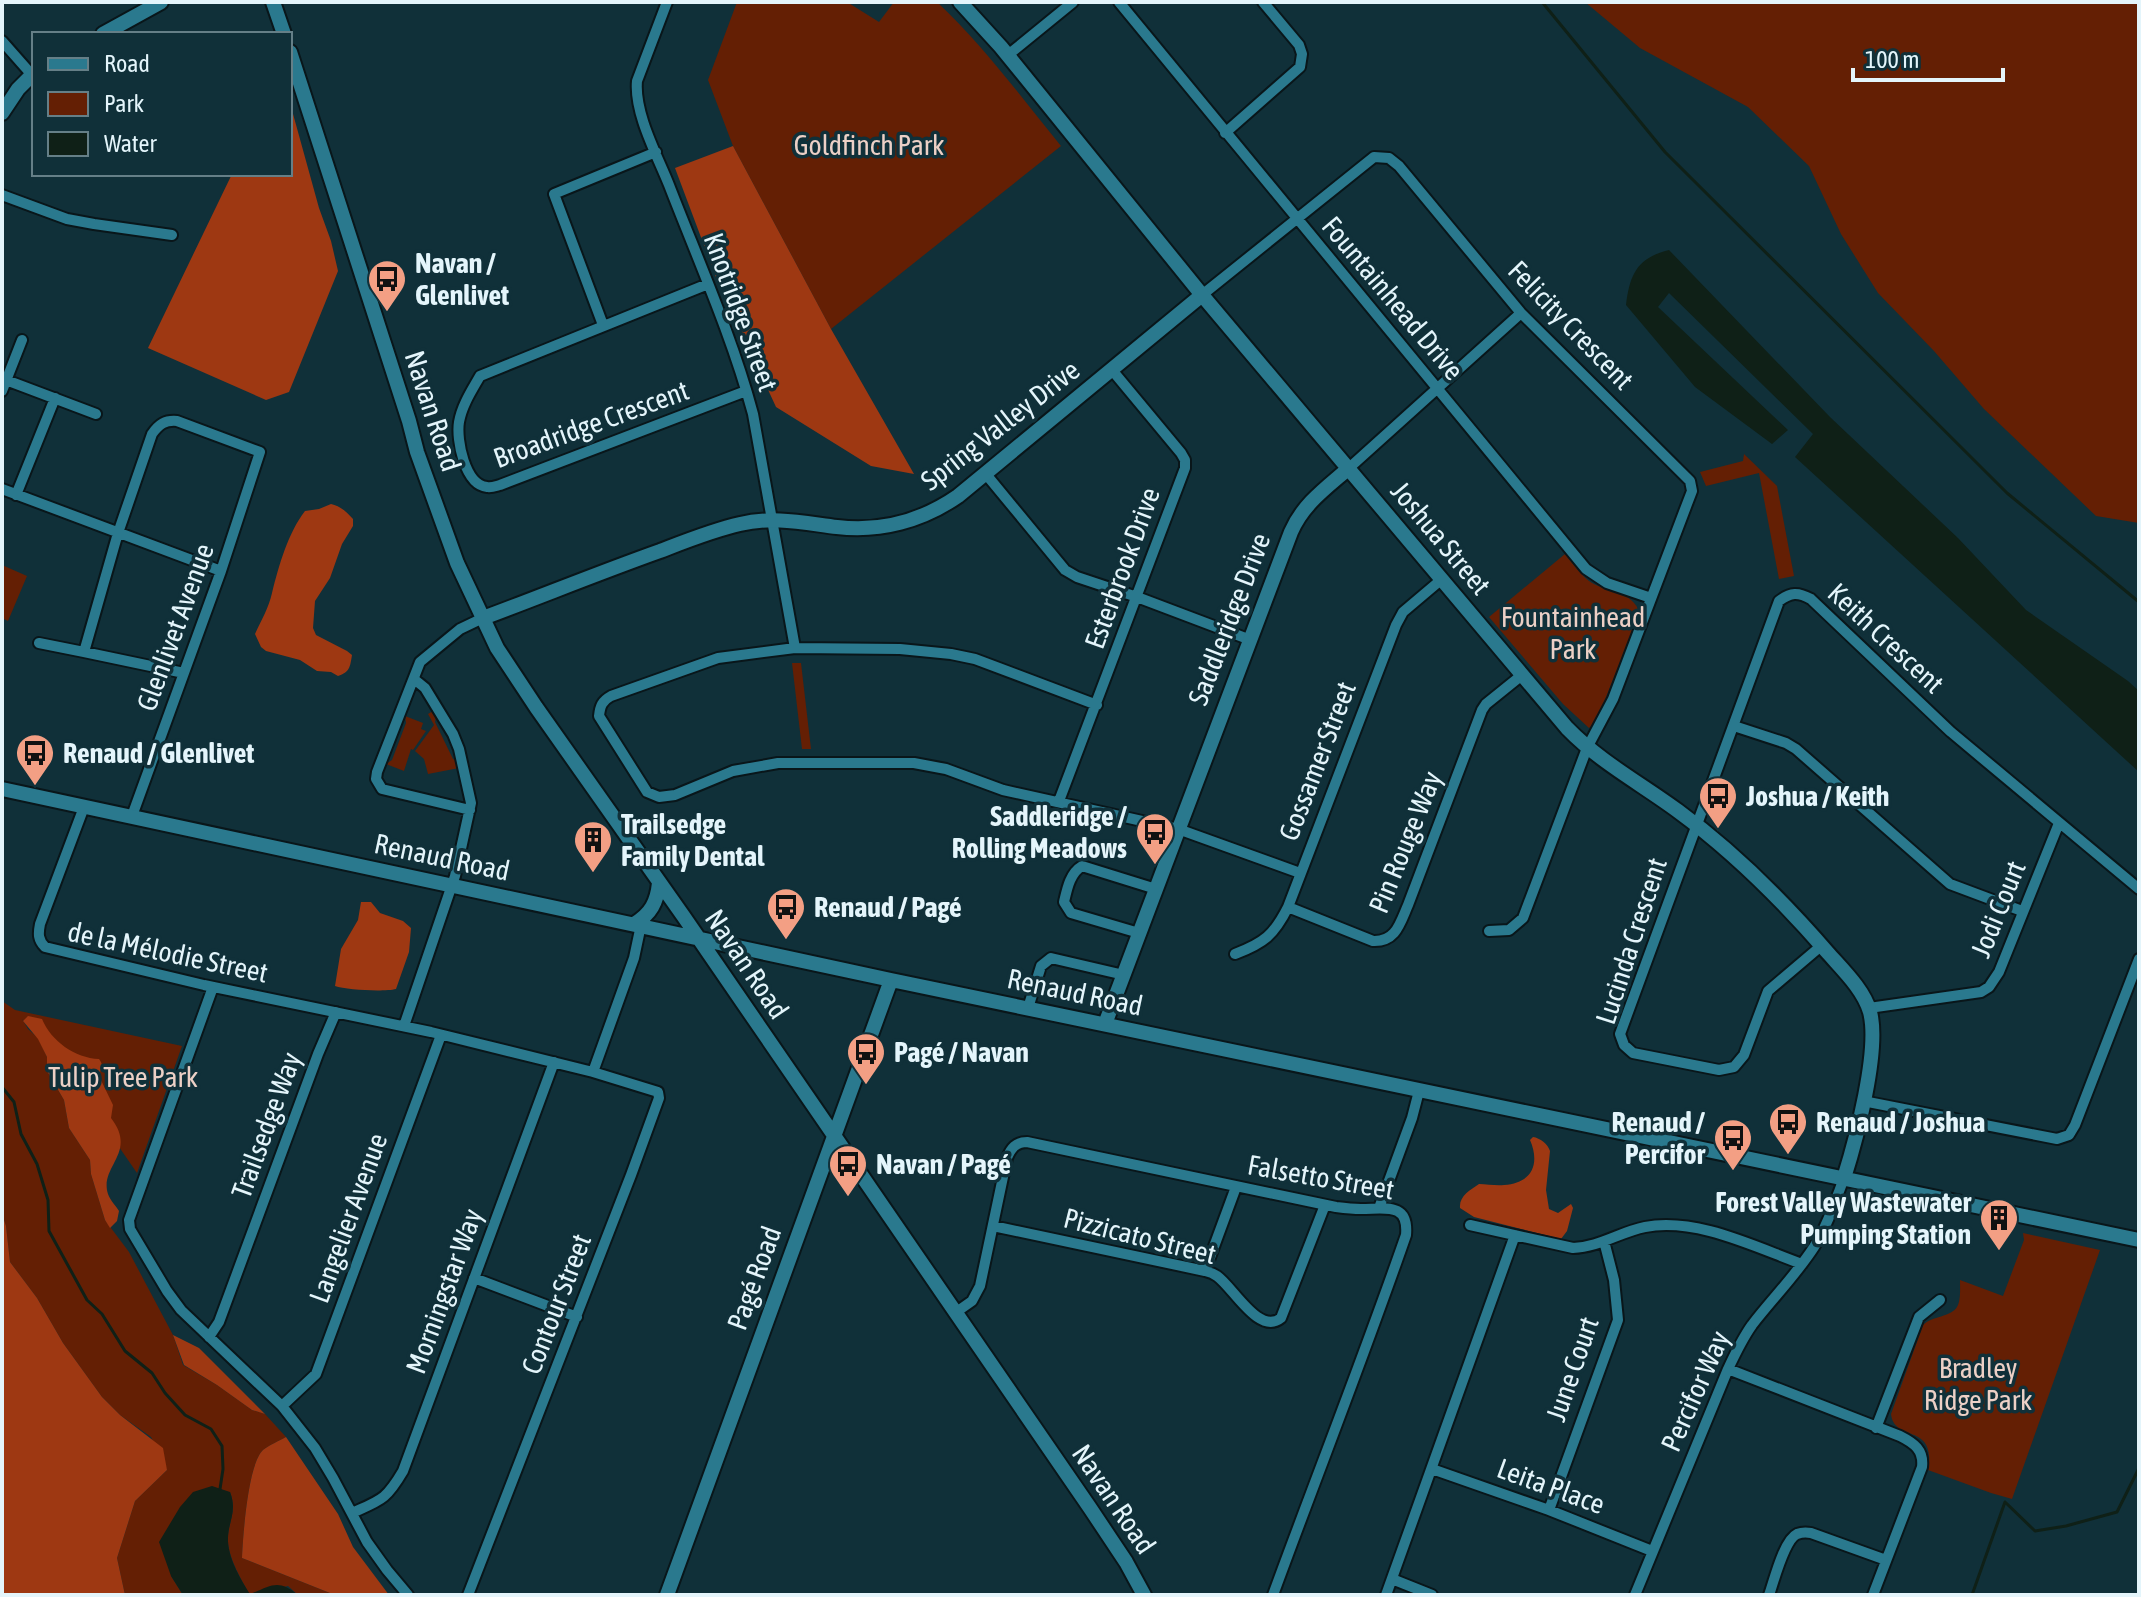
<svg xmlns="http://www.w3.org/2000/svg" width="2141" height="1597" font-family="'Asap Condensed',sans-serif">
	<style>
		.green { fill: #641f04 }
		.forest { fill: #9e3812 }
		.water { fill: #0f2017 }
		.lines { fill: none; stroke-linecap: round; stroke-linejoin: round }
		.stream { stroke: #0f2017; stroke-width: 3 }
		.street-casing { stroke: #09161a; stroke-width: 14 }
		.secondary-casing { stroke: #09161a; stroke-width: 18 }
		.street { stroke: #2a798e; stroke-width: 10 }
		.secondary { stroke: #2a798e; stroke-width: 14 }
		.labels { text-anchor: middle; stroke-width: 7; stroke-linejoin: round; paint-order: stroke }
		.park-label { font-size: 28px; fill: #ecd0c6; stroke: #103039 }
		.poi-label { font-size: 28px; font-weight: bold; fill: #e4f5fb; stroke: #103039; text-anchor: start }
		.street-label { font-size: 28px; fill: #e4f5fb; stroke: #103039 }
	</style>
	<rect width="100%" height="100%" fill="#103039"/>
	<path class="green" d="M737 2H847L879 22 894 2H937C983 45 1021 97 1061 146L831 329 733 146 708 80Z
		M1585 2H2139V523L2096 516 1984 409 1934 351 1878 293 1841 234 1809 166 1748 107 1640 48Z
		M1744 454 1777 486 1794 576 1779 579 1759 473 1706 486 1700 472 1743 461Z
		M1565 554C1573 563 1582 577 1592 583 1610 593 1632 591 1640 613L1596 722 1589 728 1563 704 1489 617Z
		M2 565 27 576 8 621 2 618Z
		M792 663H801L811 749H802Z
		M433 711 436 716 435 722 453 759 458 761 459 768 428 774 424 759 415 751 434 725 428 714Z
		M405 716 423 723 421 729 426 731 413 750 411 749 404 771 386 764 392 760 406 723Z
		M2 1001 15 1010 182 1046 137 1173 61 1063 22 1019 28 1029 39 1039 47 1057V1071L64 1100 69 1128 90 1160 91 1174 105 1220 129 1252 173 1335 183 1365 217 1385 252 1410 265 1414 286 1437C279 1441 269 1445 263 1450 248 1464 243 1535 242 1558L335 1595H298L288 1586 250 1595C242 1581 229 1559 228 1542 227 1522 238 1513 230 1492L171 1576 183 1595H125L117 1558 135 1501 167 1470 151 1437 120 1415 102 1397 63 1343 37 1298 10 1262 6 1226 2 1214Z
		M2023 1233 2100 1250 2012 1499 1991 1493 1928 1470C1937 1422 1894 1443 1891 1414L1923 1325C1932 1316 1951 1317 1957 1307 1961 1300 1960 1288 1960 1280L2003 1296 2024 1240Z"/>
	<path class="forest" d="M290 103 319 208 331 241 338 271 289 392 266 400 148 348 232 174H290Z
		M733 146 831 329 914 474 871 466 776 407 717 280 675 168Z
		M331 504C340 506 347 512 353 519V526L342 544 330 578 315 601 313 628 316 635 347 651 352 655C350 667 350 672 338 676L331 672 317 671 300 660 266 651 261 647 255 634C261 621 269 607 272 593 279 565 288 533 305 511L319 509Z
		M361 902H371L380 913 403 921 411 928 409 952 396 989C384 992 346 990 335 986L341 949 358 920Z
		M28 1016 42 1019C51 1041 75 1058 99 1059 105 1067 100 1069 99 1076L113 1105 111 1118C138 1153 99 1166 108 1194 110 1200 116 1206 119 1211L117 1221 110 1228 105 1220 91 1174 90 1160 69 1128 64 1100 47 1071V1057L38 1039 23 1021Z
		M1533 1137C1540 1138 1548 1144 1550 1151L1546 1190 1549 1209 1558 1213 1571 1204 1573 1208 1567 1231 1561 1239 1474 1217 1460 1208C1459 1196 1470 1190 1479 1184 1487 1184 1496 1186 1504 1185 1533 1183 1540 1163 1530 1140Z
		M2 1214 6 1226 10 1262 37 1298 63 1343 102 1397 120 1415 163 1448 167 1470 135 1501 117 1558 125 1595H2Z
		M173 1335 199 1348 265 1414 252 1410 217 1385 184 1365Z
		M286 1437 338 1514 353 1547 389 1595H335L242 1558C243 1535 248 1464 263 1450 269 1445 279 1441 286 1437Z"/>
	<path class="water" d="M1669 250 1830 417 1958 538 2026 610 2128 681 2139 691V772L1795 457 1813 434 1669 293 1658 307 1788 430 1772 444 1695 387 1626 305C1630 274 1637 258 1669 250Z
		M212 1486 230 1492C238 1513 227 1522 228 1542 229 1560 241 1580 250 1594 271 1586 278 1578 298 1595H183L171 1576 159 1542 180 1507 193 1492Z"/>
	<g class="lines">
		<path class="stream" d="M1542 2 1665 152 2007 493 2139 602
			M2 1087 14 1102 21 1134 37 1164 48 1200 49 1231 87 1300 102 1314 125 1351 152 1373 165 1393 185 1415 211 1429 222 1446 223 1469 220 1489
			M1972 1595 2005 1502 2035 1531 2066 1526 2117 1512 2139 1468"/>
		<defs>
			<path id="street" d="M667 2 637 81C634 113 657 155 669 185 698 260 732 336 753 414L795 648
				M1119 2 1586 569 1607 583 1651 598
				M2 41 32 75
				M1008 55 1073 2
				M1225 133 1300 67 1302 54 1299 45 1263 2
				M2 195 67 219 94 224 172 235
				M708 284 480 376C472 390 462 405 459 422 456 440 465 485 487 487 491 488 496 486 500 485L746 391
				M1202 295 1374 157 1389 158 1399 166 1521 313 1690 481 1692 491 1687 504 1613 699 1587 748 1523 918 1509 930 1489 931
				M603 325 554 194 656 152
				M6 380 96 414
				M2 391 22 340
				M1349 468 1521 313
				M985 473 1065 570 1077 577 1137 597 1248 639
				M2 489 221 571
				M16 495 55 398
				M39 643 84 652
				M1097 705 975 659 951 654 900 649 795 648 718 658 611 696C602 701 600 706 599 716L647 792 659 797 675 795 733 771 778 763H914L946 769 1003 790 1178 829 1300 873
				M1734 726 1786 743 1796 749 1950 884 2022 911
				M1059 801 1185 468V460L1181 453 1112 370
				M84 807 40 924C38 934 38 940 45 947L204 985 431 1032 593 1072 658 1092 659 1098 631 1175 468 1595
				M470 810 382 789 376 779 377 772 420 662 460 629 483 618
				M132 816 221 571 260 452 177 421C165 420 159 424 152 434L118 533 84 652 184 673
				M1288 907 1373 941C1396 942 1400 923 1408 905L1482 710 1486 704 1522 675
				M1139 933 1071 913 1064 902C1067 889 1070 873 1082 866L1156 889
				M1821 946 1768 991 1744 1055 1734 1067 1719 1070 1633 1053 1624 1045 1620 1034C1672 889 1727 746 1779 601 1791 592 1798 592 1811 599L1951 732 2139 889
				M1235 954C1264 943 1274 935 1288 907L1396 625 1403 612 1442 579
				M213 987 129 1220 130 1229 167 1291 181 1310 282 1406 315 1448 333 1478 367 1542 387 1570 408 1595
				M1028 1008 1041 966 1051 958 1124 975
				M1869 1008 1981 992 1989 987 1999 972 2059 823
				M404 1026 455 876 471 803 459 749 453 734 425 688 414 679
				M593 1072 634 958 641 925
				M1863 1101 2057 1139 2069 1135 2075 1125 2139 959
				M1379 1208 1412 1118 1419 1091
				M1470 1225 1573 1248C1599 1247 1620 1232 1645 1227 1696 1217 1755 1247 1802 1264
				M993 1226 1205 1271C1209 1272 1214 1274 1217 1276 1233 1287 1259 1336 1281 1318L1325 1205
				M1205 1271 1236 1187
				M474 1278 577 1317
				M955 1313 972 1301 980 1286 1007 1158C1011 1148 1016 1142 1027 1142L1336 1207C1344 1208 1353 1209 1361 1209 1385 1209 1409 1202 1406 1235 1364 1356 1317 1475 1273 1595
				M209 1337 219 1322 318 1054 336 1012
				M1728 1369 1900 1436C1914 1443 1924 1450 1922 1467L1873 1595
				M282 1406 316 1374 441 1035
				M1876 1428 1919 1317 1940 1300
				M1432 1469 1549 1510 1652 1551
				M1549 1510 1618 1320 1614 1280 1604 1241
				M352 1513C381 1500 386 1500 403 1471L554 1062
				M1392 1579 1432 1595
				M1386 1595 1515 1235
				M1635 1595 1728 1369C1735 1354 1742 1339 1752 1325 1772 1299 1796 1275 1814 1247 1827 1226 1835 1202 1844 1178
				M1769 1595C1774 1581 1784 1540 1797 1534 1802 1532 1806 1532 1811 1533L1886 1560"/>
			<path id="secondary" d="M273 2 284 34
				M960 2 1001 47 1202 295 1567 728C1600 762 1640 783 1678 811 1734 852 1783 901 1828 953 1843 970 1864 990 1870 1012 1880 1050 1856 1140 1844 1178
				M103 34 161 2
				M290 52 409 421 417 452 457 563 497 648 536 707 684 917 1090 1508 1126 1562 1144 1595
				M2 113 18 89 34 73
				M483 618C542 596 601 572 660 551 686 541 713 530 740 524 773 516 804 523 837 527 880 532 922 521 958 496L1202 295
				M2 789 891 980 2139 1240
				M634 924C651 914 657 902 659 883
				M1105 1024 1291 532C1303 504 1326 488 1349 468
				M667 1595 891 980"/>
		</defs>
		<use href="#street" class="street-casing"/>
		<use href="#secondary" class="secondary-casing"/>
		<use href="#street" class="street"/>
		<use href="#secondary" class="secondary"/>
	</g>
	<defs>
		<symbol id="bus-pin" viewBox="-11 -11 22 30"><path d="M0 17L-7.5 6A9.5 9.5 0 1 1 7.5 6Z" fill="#f39f84" stroke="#103039"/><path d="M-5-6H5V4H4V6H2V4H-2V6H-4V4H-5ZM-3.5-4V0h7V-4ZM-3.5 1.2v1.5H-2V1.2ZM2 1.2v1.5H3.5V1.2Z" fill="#111"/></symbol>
		<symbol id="building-pin" viewBox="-11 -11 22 30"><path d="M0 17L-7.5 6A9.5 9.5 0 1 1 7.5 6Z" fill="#f39f84" stroke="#103039"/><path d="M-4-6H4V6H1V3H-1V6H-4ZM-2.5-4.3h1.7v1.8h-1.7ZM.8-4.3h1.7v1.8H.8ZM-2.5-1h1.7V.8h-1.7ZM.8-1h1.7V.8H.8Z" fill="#111"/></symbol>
	</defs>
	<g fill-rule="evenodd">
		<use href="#bus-pin" x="365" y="257" width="44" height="60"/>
		<use href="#bus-pin" x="13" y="731" width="44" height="60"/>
		<use href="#bus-pin" x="1696" y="774" width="44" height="60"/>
		<use href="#bus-pin" x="1133" y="810" width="44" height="60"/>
		<use href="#building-pin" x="571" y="818" width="44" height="60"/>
		<use href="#bus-pin" x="764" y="885" width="44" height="60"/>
		<use href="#bus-pin" x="844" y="1030" width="44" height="60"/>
		<use href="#bus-pin" x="1766" y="1100" width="44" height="60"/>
		<use href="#bus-pin" x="1711" y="1116" width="44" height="60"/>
		<use href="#bus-pin" x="826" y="1142" width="44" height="60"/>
		<use href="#building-pin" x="1977" y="1196" width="44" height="60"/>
	</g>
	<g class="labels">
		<g class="park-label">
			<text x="869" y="155">Goldfinch Park</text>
			<text x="1573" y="627">Fountainhead<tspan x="1573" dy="32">Park</tspan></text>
			<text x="123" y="1087">Tulip Tree Park</text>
			<text x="1978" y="1378">Bradley<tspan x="1978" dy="32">Ridge Park</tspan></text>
		</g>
		<g class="poi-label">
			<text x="415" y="273">Navan /<tspan x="415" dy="32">Glenlivet</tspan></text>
			<text x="63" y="763">Renaud / Glenlivet</text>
			<text x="1746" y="806">Joshua / Keith</text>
			<text x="1127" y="826" text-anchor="end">Saddleridge /<tspan x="1127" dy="32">Rolling Meadows</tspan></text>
			<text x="621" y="834">Trailsedge<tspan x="621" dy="32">Family Dental</tspan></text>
			<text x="814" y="917">Renaud / Pagé</text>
			<text x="894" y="1062">Pagé / Navan</text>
			<text x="1705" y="1132" text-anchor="end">Renaud /<tspan x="1705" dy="32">Percifor</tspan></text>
			<text x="1816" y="1132">Renaud / Joshua</text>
			<text x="876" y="1174">Navan / Pagé</text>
			<text x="1971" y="1212" text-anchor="end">Forest Valley Wastewater<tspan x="1971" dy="32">Pumping Station</tspan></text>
		</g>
		<g class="street-label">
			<text transform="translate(1393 298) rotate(50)" y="10">Fountainhead Drive</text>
			<text transform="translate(741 312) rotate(70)" y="10">Knotridge Street</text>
			<text transform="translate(1571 325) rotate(46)" y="10">Felicity Crescent</text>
			<text transform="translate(433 411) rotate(72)" y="10">Navan Road</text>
			<text transform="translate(591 424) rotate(-20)" y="10">Broadridge Crescent</text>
			<text transform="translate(1000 425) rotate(-38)" y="10">Spring Valley Drive</text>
			<text transform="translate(1441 538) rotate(50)" y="10">Joshua Street</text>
			<text transform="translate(1122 568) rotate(-70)" y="10">Esterbrook Drive</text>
			<text transform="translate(1229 619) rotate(-69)" y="10">Saddleridge Drive</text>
			<text transform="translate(175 627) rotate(-70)" y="10">Glenlivet Avenue</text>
			<text transform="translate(1886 638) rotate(43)" y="10">Keith Crescent</text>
			<text transform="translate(1317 761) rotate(-69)" y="10">Gossamer Street</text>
			<text transform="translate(1405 842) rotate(-68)" y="10">Pin Rouge Way</text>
			<text transform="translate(442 857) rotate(12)" y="10">Renaud Road</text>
			<text transform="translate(1998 909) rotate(-68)" y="10">Jodi Court</text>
			<text transform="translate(1631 941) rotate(-72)" y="10">Lucinda Crescent</text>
			<text transform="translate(168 952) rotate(12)" y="10">de la Mélodie Street</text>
			<text transform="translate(747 964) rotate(56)" y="10">Navan Road</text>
			<text transform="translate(1075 992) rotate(12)" y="10">Renaud Road</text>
			<text transform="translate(266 1125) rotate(-70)" y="10">Trailsedge Way</text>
			<text transform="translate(1321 1177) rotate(10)" y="10">Falsetto Street</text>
			<text transform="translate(348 1218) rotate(-70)" y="10">Langelier Avenue</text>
			<text transform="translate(1140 1236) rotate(14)" y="10">Pizzicato Street</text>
			<text transform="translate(754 1278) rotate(-70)" y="10">Pagé Road</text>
			<text transform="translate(444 1291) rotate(-70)" y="10">Morningstar Way</text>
			<text transform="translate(556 1304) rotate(-69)" y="10">Contour Street</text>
			<text transform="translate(1572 1369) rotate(-71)" y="10">June Court</text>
			<text transform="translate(1695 1391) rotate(-66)" y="10">Percifor Way</text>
			<text transform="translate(1551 1486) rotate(20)" y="10">Leita Place</text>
			<text transform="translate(1114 1499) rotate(56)" y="10">Navan Road</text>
		</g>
	</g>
	<rect width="2141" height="1597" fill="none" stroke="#e4f5fb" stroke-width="8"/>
	<rect x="32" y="32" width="260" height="144" fill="#103039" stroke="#657f87" stroke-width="2"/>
	<rect x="48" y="58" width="40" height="12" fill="#2a798e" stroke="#657f87" stroke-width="2"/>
	<text x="104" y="72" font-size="24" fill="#e4f5fb">Road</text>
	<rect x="48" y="92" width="40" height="24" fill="#641f04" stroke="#657f87" stroke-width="2"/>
	<text x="104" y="112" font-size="24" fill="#e4f5fb">Park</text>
	<rect x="48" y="132" width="40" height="24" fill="#0f2017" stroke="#657f87" stroke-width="2"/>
	<text x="104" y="152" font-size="24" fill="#e4f5fb">Water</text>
	<path d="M1853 68v12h150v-12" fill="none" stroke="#e4f5fb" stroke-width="4"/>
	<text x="1865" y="68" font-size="24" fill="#e4f5fb" stroke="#103039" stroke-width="6" paint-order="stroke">100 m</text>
</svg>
